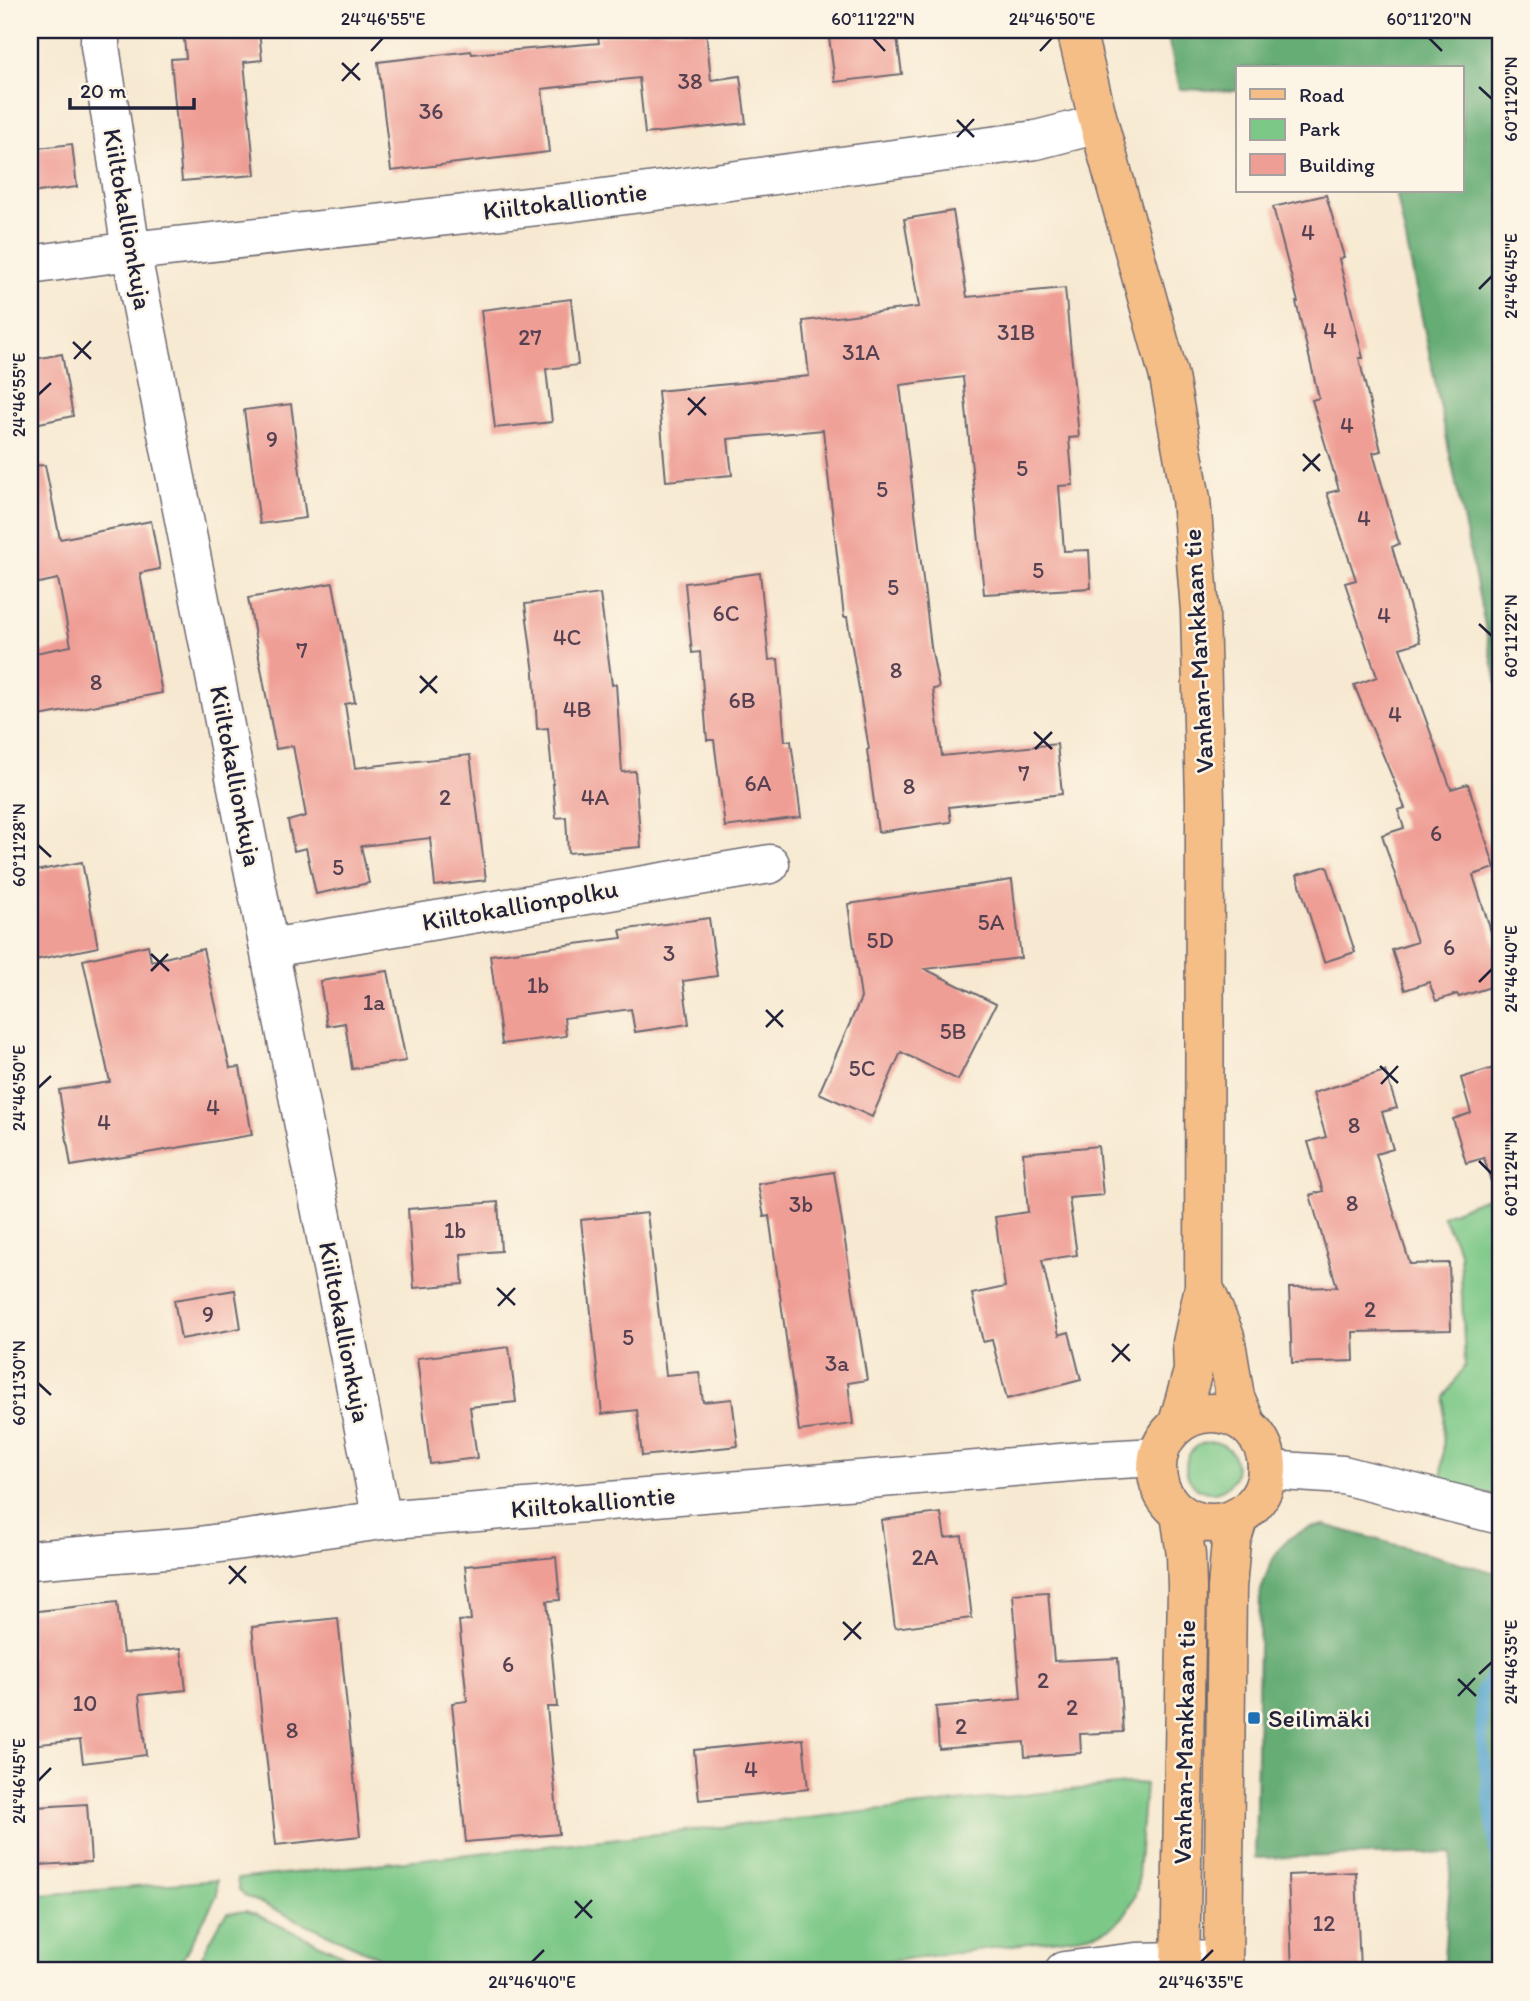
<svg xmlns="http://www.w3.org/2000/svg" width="1530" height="2001" font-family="Itim,sans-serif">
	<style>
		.green { fill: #7cc887; stroke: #4f7561; stroke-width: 2 }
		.forest { fill: #65ac74; stroke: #446758; stroke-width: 2 }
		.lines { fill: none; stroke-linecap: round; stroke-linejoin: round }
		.stream { stroke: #52a4cd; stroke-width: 12 }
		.building { fill: #ef9e95 }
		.minor-casing { stroke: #6d6870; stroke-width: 41 }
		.major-casing { stroke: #6d6870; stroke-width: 41 }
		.minor { stroke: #fff; stroke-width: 38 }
		.major { stroke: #f6be87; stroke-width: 38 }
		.ticks { fill: none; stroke: #22223b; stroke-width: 2.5 }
		.poi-dot { fill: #1f6fb2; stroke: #fcf5e5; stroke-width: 2.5 }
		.labels { text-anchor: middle; stroke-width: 5; stroke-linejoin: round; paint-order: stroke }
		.number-label { font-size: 23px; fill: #554152 }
		.street-label { font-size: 26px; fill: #22223b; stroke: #fcf5e5 }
		.poi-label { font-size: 26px; fill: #22223b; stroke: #fcf5e5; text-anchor: start }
		.neatline { fill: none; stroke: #22223b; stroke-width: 2.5 }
		.ticks-label { font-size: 18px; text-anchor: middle; fill: #22223b }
	</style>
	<rect width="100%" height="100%" fill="#fcf5e5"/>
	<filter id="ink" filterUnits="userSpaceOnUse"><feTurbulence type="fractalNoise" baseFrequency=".0143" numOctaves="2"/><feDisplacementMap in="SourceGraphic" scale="14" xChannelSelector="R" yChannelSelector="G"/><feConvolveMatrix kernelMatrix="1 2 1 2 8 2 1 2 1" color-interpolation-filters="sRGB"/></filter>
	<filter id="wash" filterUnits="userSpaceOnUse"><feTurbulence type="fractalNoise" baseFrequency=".00686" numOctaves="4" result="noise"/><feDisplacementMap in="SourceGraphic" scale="28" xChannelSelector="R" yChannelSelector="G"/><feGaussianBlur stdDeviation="1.57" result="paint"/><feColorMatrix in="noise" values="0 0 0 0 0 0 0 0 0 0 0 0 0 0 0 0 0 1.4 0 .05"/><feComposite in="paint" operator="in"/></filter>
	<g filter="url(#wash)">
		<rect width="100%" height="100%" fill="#f7e9d1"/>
		<path class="green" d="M1500 1192V1497L1442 1481 1445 1397 1465 1365 1460 1252 1442 1216Z
			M1186 1467a25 25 0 1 1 50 0a25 25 0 1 1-50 0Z
			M1135 1783 1145 1784 1137 1889C1127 1920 1114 1931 1082 1936L815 1971H409L245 1896 239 1890 237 1879Z
			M217 1880V1895L176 1971H30V1896Z
			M246 1911 257 1915 378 1971H194L222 1919 227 1913Z"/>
		<path class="forest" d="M1166 30H1500V699L1396 191H1462V68H1238V91L1180 89Z
			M1325 1525 1500 1574V1971H1443L1452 1853 1255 1858 1260 1593C1274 1553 1280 1532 1325 1525Z"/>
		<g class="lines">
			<path class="stream" d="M1500 1662 1481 1691 1482 1740 1500 1890"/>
		</g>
		<g id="blocks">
			<path class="building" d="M183 30H259L262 60 244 62 255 175 182 181 171 59 186 58Z
				M654 30H706L711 80 740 76 746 123 645 134 639 78 542 89 549 152 391 171 378 62 471 51 472 54 599 43 598 36Z
				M828 30H896L902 74 835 82Z
				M72 144 77 187 30 193V149Z
				M1326 195 1344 257 1339 259 1363 358H1359L1381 451 1373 453 1399 544 1392 547 1420 642 1400 648 1451 789 1468 784 1495 868 1473 875 1500 960V984L1459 997 1457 994 1436 1001 1429 982 1405 990 1392 950 1417 942 1382 835 1404 828 1398 810 1405 808 1354 685 1377 677 1345 583 1356 580 1327 493 1339 490 1312 400 1319 398 1296 302H1298L1273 207Z
				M953 211 967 297 1065 288 1079 437 1069 438 1073 485 1059 486 1064 551 1089 550 1091 588 984 594 963 377 900 385 931 647 939 688 933 689 942 756 1057 744 1062 794 949 807 951 822 878 832 867 750 869 749 847 617H844L823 430 728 439 732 475 666 481 658 391 809 376 803 321 919 307 904 219Z
				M571 299 578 365 546 369 552 422 495 428 481 310Z
				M62 354 73 416 30 425V360Z
				M291 404 306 518 260 524 244 410Z
				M45 465 60 539 151 521 160 569 140 573 162 693 39 716 30 654 71 646 58 579 30 585V466Z
				M760 573 769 660 778 659 785 741H791L801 817 725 827 714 740H707L700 652 692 653 685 583Z
				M333 583 355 702 345 704 355 768 470 755 486 880 435 886 430 838 361 846 369 883 316 894 306 848 294 851 288 821 306 816 293 746 276 749 248 598Z
				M600 594 612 685 616 684 622 772 635 771 641 847 568 853 566 817 556 818 548 728 537 729 534 673 525 604Z
				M82 862 98 947 30 961V872Z
				M1327 866 1355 952 1324 962 1297 875Z
				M1012 880 1021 958 925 969 996 1004 958 1080 901 1052 872 1117 819 1093 861 998 848 904Z
				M709 918 717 976 683 981 689 1024 635 1032 631 1009 564 1018 566 1036 502 1044 490 955 622 938 620 930Z
				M148 945 151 961 203 949 230 1068 240 1067 252 1135 71 1166 59 1090 110 1082 83 960Z
				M388 971 406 1061 352 1069 345 1023 327 1026 320 981Z
				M1500 1066V1181L1491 1182 1484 1158 1466 1163 1453 1119 1471 1113 1461 1078Z
				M1385 1071 1397 1108 1382 1112 1393 1149 1376 1154 1410 1264 1449 1263 1451 1330 1353 1332 1354 1361 1292 1363 1289 1288 1337 1287 1310 1195 1323 1191 1308 1142 1326 1137 1313 1093Z
				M1098 1146 1103 1195 1069 1198 1077 1255 1042 1260 1059 1335 1069 1332 1081 1380 1007 1399 992 1340 983 1342 972 1294 1005 1287 995 1217 1028 1212 1023 1153Z
				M834 1172 867 1380 848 1383 853 1424 799 1431 769 1216 764 1217 758 1184Z
				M498 1202 501 1251 461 1254 463 1284 414 1288 408 1209Z
				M647 1213 666 1375 699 1372 703 1402 732 1399 738 1446 642 1456 637 1410 602 1414 581 1220Z
				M235 1290 241 1328 181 1339 174 1300Z
				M509 1347 516 1402 470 1407 477 1458 430 1464 417 1358Z
				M941 1513 945 1538 962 1536 972 1618 895 1628 881 1520Z
				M556 1557 560 1600 547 1601 557 1707H547L559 1834 466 1842 452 1703 467 1701 459 1621 471 1620 465 1566Z
				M1048 1592 1054 1661 1118 1658 1123 1732 1080 1734 1081 1753 1025 1757 1024 1742 939 1749 936 1707 1021 1699 1013 1594Z
				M117 1602 123 1653 181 1648 186 1690 139 1695 146 1755 83 1763 80 1740 30 1745V1612Z
				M338 1618 360 1836 276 1845 252 1627Z
				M803 1739 808 1789 699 1800 694 1750Z
				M87 1804 91 1862 40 1865 36 1807Z
				M1356 1872 1360 1971H1292L1288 1875Z"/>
		</g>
	</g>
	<g filter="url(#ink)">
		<use href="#blocks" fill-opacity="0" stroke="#6d6870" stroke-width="2"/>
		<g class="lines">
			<defs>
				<path id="minor" d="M100 30V46L131 251 382 1520
					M30 265 131 251 573 202 1036 140 1099 124
					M270 948 770 864
					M1267 1470 1343 1475 1500 1515
					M30 1560 192 1547 382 1520 1084 1461 1157 1457
					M1064 1971 1136 1962 1223 1960"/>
				<path id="major" d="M1076 30 1099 124 1169 377 1191 499 1200 611 1205 801 1204 1287 1192 1343 1193 1371 1178 1423
					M1204 1287 1225 1336 1235 1397 1247 1425
					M1157 1468a55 55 0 1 1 110 0a55 55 0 1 1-110 0Z
					M1180 1514 1186 1555 1187 1588 1180 1971
					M1223 1971 1227 1588 1231 1542 1239 1516"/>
			</defs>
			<use href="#minor" class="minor-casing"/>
			<use href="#major" class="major-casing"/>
			<use href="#minor" class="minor"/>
			<use href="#major" class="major"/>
		</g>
	</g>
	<path class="ticks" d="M873 38 885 51M1429 38 1442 51M371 51 383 38M1040 51 1052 38M342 63 360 80M342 81 359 63M1479 87 1492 99M957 120 974 137M957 137 974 119M1479 289 1492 276M73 342 91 359M74 359 91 341M38 395 51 383M688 398 706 415M688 415 705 397M1303 454 1320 471M1303 471 1320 454M1479 624 1492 636M420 676 437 693M420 693 437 676M1034 732 1052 749M1035 749 1052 732M38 845 51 857M151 954 169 971M151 971 168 954M1479 982 1492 969M766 1010 783 1027M766 1027 783 1010M1380 1066 1398 1083M1381 1084 1398 1066M38 1088 51 1076M1479 1161 1492 1174M497 1288 515 1305M498 1306 515 1288M1112 1344 1130 1361M1112 1362 1129 1344M38 1383 51 1395M229 1566 246 1583M229 1584 246 1566M843 1622 861 1639M844 1640 861 1622M1479 1674 1492 1662M1458 1679 1476 1696M1458 1696 1475 1678M38 1781 51 1768M575 1901 592 1918M575 1918 592 1900M532 1962 544 1950M1201 1962 1213 1950"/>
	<rect class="poi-dot" x="1247" y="1711" width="14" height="14" rx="3.5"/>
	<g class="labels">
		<g class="number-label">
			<text x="690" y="89">38</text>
			<text x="431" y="119">36</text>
			<text x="1308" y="240">4</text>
			<text x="1330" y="338">4</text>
			<text x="1016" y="340">31B</text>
			<text x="530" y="345">27</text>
			<text x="861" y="360">31A</text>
			<text x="1347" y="433">4</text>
			<text x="272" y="447">9</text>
			<text x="1022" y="476">5</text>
			<text x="882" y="497">5</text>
			<text x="1364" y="526">4</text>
			<text x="1038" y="578">5</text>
			<text x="893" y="595">5</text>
			<text x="726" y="621">6C</text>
			<text x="1384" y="623">4</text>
			<text x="567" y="645">4C</text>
			<text x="302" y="658">7</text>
			<text x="896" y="678">8</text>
			<text x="96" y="690">8</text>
			<text x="742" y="708">6B</text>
			<text x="577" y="717">4B</text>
			<text x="1395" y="722">4</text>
			<text x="1024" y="781">7</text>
			<text x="758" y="791">6A</text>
			<text x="909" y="794">8</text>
			<text x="445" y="805">2</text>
			<text x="595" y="805">4A</text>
			<text x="1436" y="841">6</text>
			<text x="338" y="875">5</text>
			<text x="991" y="930">5A</text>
			<text x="880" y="948">5D</text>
			<text x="1449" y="955">6</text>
			<text x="669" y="961">3</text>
			<text x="538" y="993">1b</text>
			<text x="374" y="1010">1a</text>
			<text x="953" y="1039">5B</text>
			<text x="862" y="1076">5C</text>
			<text x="213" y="1115">4</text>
			<text x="104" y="1130">4</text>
			<text x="1354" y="1133">8</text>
			<text x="1352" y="1211">8</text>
			<text x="801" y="1212">3b</text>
			<text x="455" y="1238">1b</text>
			<text x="1370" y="1317">2</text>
			<text x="208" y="1322">9</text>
			<text x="628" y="1345">5</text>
			<text x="837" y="1371">3a</text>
			<text x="925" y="1565">2A</text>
			<text x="508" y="1672">6</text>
			<text x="1043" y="1688">2</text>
			<text x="85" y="1711">10</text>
			<text x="1072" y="1715">2</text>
			<text x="961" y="1734">2</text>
			<text x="292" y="1738">8</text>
			<text x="751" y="1777">4</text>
			<text x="1324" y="1931">12</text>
		</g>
		<g class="street-label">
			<text transform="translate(565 201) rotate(-7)" y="9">Kiiltokalliontie</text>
			<text transform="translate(128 219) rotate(80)" y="9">Kiiltokallionkuja</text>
			<text transform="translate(1198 651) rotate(-93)" y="9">Vanhan-Mankkaan tie</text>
			<text transform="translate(236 776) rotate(79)" y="9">Kiiltokallionkuja</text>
			<text transform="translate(520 905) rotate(-10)" y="9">Kiiltokallionpolku</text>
			<text transform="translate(345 1332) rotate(79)" y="9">Kiiltokallionkuja</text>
			<text transform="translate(593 1502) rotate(-5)" y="9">Kiiltokalliontie</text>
			<text transform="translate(1184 1742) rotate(-89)" y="9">Vanhan-Mankkaan tie</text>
		</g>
		<g class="poi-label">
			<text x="1268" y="1727">Seilimäki</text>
		</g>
	</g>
	<rect width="1530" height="2001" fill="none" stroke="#fcf5e5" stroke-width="77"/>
	<rect x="1236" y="66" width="228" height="126" fill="#fcf5e5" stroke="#a5a1a1" stroke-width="2"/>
	<rect x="1250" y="89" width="35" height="10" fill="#f6be87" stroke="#a5a1a1" stroke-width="2"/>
	<text x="1299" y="102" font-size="21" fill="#22223b">Road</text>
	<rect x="1250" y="119" width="35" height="21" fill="#7cc887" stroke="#a5a1a1" stroke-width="2"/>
	<text x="1299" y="136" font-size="21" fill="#22223b">Park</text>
	<rect x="1250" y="154" width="35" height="21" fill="#ef9e95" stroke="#a5a1a1" stroke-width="2"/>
	<text x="1299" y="172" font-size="21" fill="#22223b">Building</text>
	<path d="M70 98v10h124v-10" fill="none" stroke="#22223b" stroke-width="3.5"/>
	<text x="80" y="98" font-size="21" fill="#22223b" stroke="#fcf5e5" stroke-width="5" paint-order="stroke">20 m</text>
	<rect x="38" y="38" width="1454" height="1924" class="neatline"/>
	<g class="ticks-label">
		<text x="383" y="25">24°46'55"E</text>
		<text x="873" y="25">60°11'22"N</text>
		<text x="1052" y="25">24°46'50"E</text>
		<text x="1429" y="25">60°11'20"N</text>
		<text transform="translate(1511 99) rotate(-90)" y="6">60°11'20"N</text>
		<text transform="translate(1511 276) rotate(-90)" y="6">24°46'45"E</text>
		<text transform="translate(19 395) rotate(-90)" y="6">24°46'55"E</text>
		<text transform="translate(1511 636) rotate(-90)" y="6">60°11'22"N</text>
		<text transform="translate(19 845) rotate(-90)" y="6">60°11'28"N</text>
		<text transform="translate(1511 969) rotate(-90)" y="6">24°46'40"E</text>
		<text transform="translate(19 1088) rotate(-90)" y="6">24°46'50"E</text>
		<text transform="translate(1511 1174) rotate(-90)" y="6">60°11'24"N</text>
		<text transform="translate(19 1383) rotate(-90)" y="6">60°11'30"N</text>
		<text transform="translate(1511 1662) rotate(-90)" y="6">24°46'35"E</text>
		<text transform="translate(19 1781) rotate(-90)" y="6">24°46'45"E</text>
		<text x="532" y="1988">24°46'40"E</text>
		<text x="1201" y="1988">24°46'35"E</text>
	</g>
</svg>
